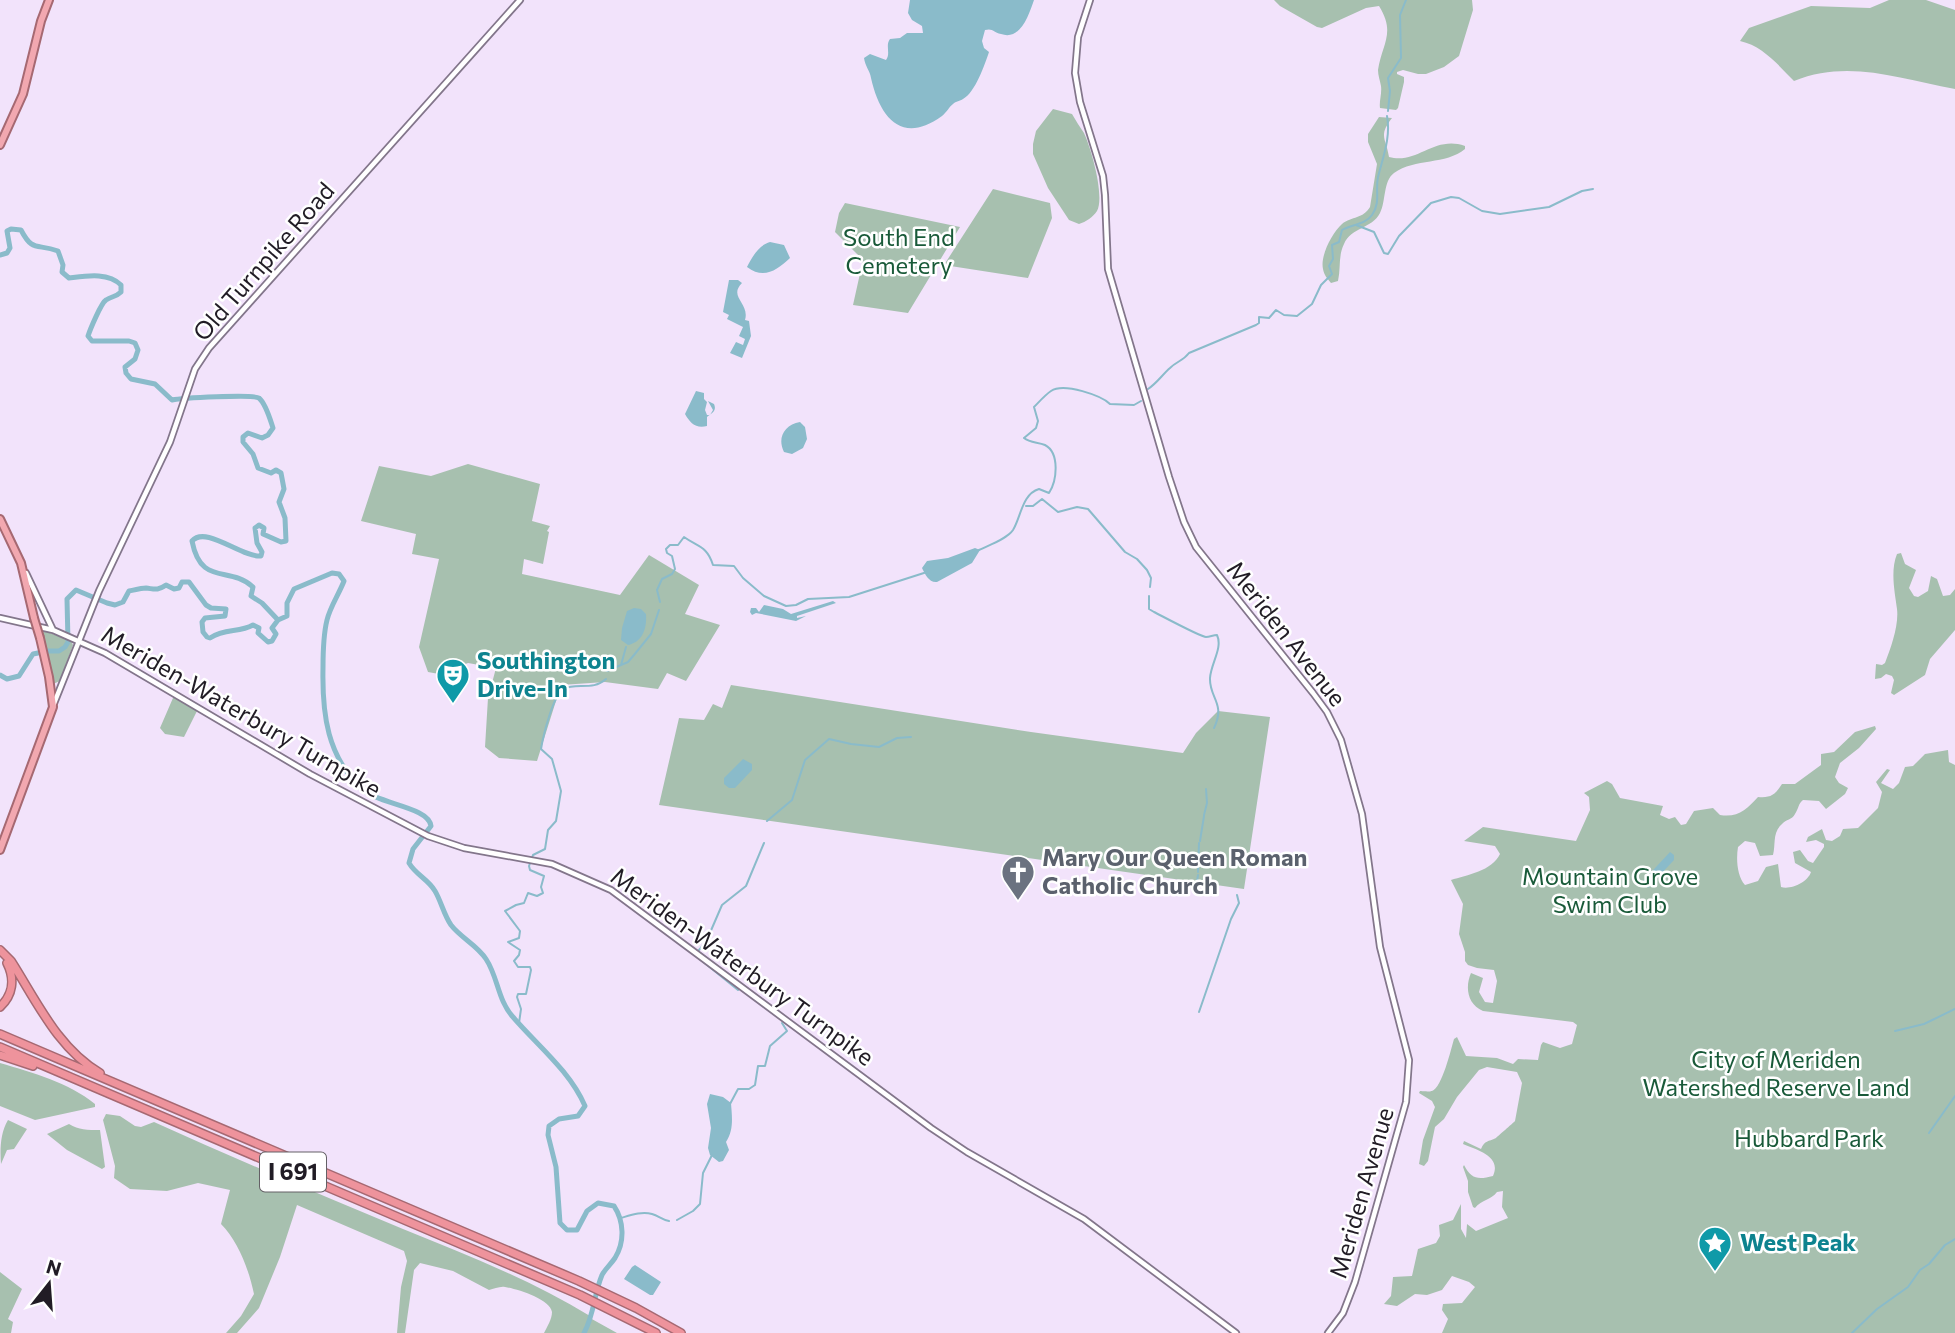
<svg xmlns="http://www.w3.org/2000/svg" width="1955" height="1333" font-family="Commissioner,sans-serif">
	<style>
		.green { fill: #a7c0af }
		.water { fill: #8abbca }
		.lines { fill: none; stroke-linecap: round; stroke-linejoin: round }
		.stream { stroke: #8abbca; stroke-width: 2 }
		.river { stroke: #8abbca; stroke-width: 5 }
		.secondary-casing { stroke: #83768b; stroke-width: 8 }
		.trunk-casing { stroke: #a66972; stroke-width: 10 }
		.motorway-casing { stroke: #a66972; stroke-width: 10 }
		.secondary { stroke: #fff; stroke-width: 4.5 }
		.trunk { stroke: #f2a8b0; stroke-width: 6 }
		.motorway { stroke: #ee939c; stroke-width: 7 }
		.trunk-bridge-casing { stroke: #a66972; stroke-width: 10; stroke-linecap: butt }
		.trunk-bridge { stroke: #f2a8b0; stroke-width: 6 }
		.labels { text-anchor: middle; stroke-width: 5; stroke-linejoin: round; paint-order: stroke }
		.shield { fill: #fff; stroke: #646066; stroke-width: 2 }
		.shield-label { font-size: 23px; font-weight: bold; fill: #211c25 }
		.park-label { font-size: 24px; fill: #195a39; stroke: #fff }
		.street-label { font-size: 24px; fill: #211c25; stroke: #fff }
		.culture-label { font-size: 24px; font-weight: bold; fill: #0d838f; stroke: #fff; text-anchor: start }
		.worship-label { font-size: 24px; font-weight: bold; fill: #5b616d; stroke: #fff; text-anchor: start }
	</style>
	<rect width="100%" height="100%" fill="#f2e3fb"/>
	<path class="green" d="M1274 0H1472L1473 10 1459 56 1444 67 1426 74H1418L1403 70 1397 72V74L1404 77V82L1398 108 1396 110 1380 108C1379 101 1382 94 1381 86 1380 81 1378 75 1378 70 1382 44 1396 33 1379 6L1366 8 1322 28 1317 27 1280 6Z
		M1889 0H1926L1955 10V89C1899 79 1849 59 1794 81 1778 65 1763 46 1740 41L1749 28 1811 6 1870 8Z
		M1053 109 1072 114C1076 121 1080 127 1084 133 1091 148 1105 196 1097 211 1093 217 1086 222 1079 224L1069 220 1048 188 1033 154V144L1036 131Z
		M1379 117 1392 118C1378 136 1386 138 1389 157 1417 165 1434 135 1465 146V149C1446 165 1415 158 1394 173 1383 181 1386 202 1380 213 1372 229 1351 227 1344 244 1338 256 1341 268 1338 281L1331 283C1327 278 1324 275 1323 269 1320 256 1332 233 1342 224 1352 216 1363 219 1370 207L1377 164 1368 142V134Z
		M993 189 1050 203 1052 218 1028 278 944 265Z
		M845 203 960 227 908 313 853 305 863 260 835 232 839 213Z
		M468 464 540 484 532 521 550 526 547 531 549 532 543 564 524 559 522 574 620 595 649 555 699 585 685 614 720 625 686 681 667 673 658 689 605 682 561 685 537 761 499 758 485 747 488 698 496 668 468 663 439 674 428 672 419 647 439 559 412 554 416 534 361 521 379 466 431 476Z
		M1901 553 1905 564 1916 570 1909 588 1914 596 1918 597 1928 591 1931 576 1937 579 1943 596 1950 595 1955 589V630L1930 659 1925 675 1894 695 1891 693 1894 680 1892 676 1886 674 1881 678 1875 679 1876 664 1882 665 1885 663C1891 648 1899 625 1897 609 1895 593 1890 571 1897 554Z
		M42 630 71 641 73 645 60 681 53 684Z
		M731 685 1031 732 1183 753 1196 733 1218 711 1270 717 1244 889 659 805 679 718 704 720 713 704 722 708Z
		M177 697 198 709 184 737 165 734 160 728 173 698Z
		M1875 726 1876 729 1859 748 1840 763 1835 777 1839 783 1848 788 1845 794 1826 809 1819 801 1803 800C1798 804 1799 808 1795 814 1792 820 1786 819 1782 824 1772 833 1776 844 1773 855L1760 856 1755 843 1745 841 1738 847C1736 859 1737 876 1745 885L1758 881 1766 867 1778 864 1781 887C1791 890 1808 882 1811 872L1795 863 1793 852 1800 850 1808 861 1813 863 1824 847V844L1816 840 1806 842 1808 837 1822 829 1826 840 1832 841 1840 836 1843 829 1858 828 1878 808 1882 792 1876 782 1887 769 1890 770 1881 783 1893 789 1899 783 1905 767 1913 766 1925 754 1948 750 1949 762 1955 765V1333H1442L1448 1319 1442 1310 1443 1304 1462 1303 1475 1287 1469 1282 1452 1276 1442 1290 1427 1295 1415 1294 1397 1306 1384 1304 1391 1296 1393 1277 1412 1276 1418 1249 1436 1243 1440 1236 1439 1225 1453 1220 1461 1204V1229L1466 1238 1467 1224 1476 1231 1508 1218 1502 1207 1503 1191 1497 1192C1491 1200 1481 1200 1475 1208L1473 1207 1468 1192V1181L1463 1167 1464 1165C1471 1179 1478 1180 1493 1176 1502 1156 1477 1150 1463 1144L1464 1141 1481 1149C1485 1140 1488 1142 1496 1138 1498 1136 1512 1124 1515 1121L1522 1083 1517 1072 1487 1067 1479 1070 1457 1097 1444 1119 1435 1127 1428 1161 1424 1166 1419 1164 1423 1140 1435 1107 1432 1101 1419 1093 1420 1091C1421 1091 1431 1092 1432 1091 1442 1088 1451 1049 1454 1039L1457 1037 1466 1056 1497 1058 1513 1064 1518 1059 1538 1060 1541 1045 1543 1042 1560 1048 1572 1044 1577 1025 1573 1022 1483 1011C1467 1004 1465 987 1471 973L1483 978 1479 992 1485 1002 1493 1003 1497 981 1494 970 1477 968 1468 965 1465 961V952L1459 934 1463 904 1451 880C1467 875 1492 871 1500 854L1495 846 1464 841 1483 827 1576 841 1590 810 1589 797 1584 793 1607 781 1612 784 1620 798 1663 806 1660 815 1669 819 1675 817 1681 825 1686 824 1694 811 1713 808 1720 815C1738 818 1747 809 1758 797 1771 798 1775 795 1782 784H1795L1821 765V754L1834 752 1855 732Z
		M0 1063C33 1073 68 1082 95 1104V1107L35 1120 0 1106Z
		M106 1114 120 1116 135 1126 141 1127 154 1122C236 1159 319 1194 403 1229 467 1255 531 1280 590 1316V1318L617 1333H544C547 1327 552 1319 552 1312 550 1299 517 1289 505 1287 500 1286 494 1289 489 1290L453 1271 420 1263 414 1270 405 1333H397L401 1287 407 1261 404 1251 297 1205 280 1257 259 1308 237 1333H226L241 1316 254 1294C249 1270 238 1241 221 1224L230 1190 198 1183 167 1191 130 1189 114 1178 115 1166 103 1120Z
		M8 1120 27 1129 14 1149 7 1150 1 1164C0 1151 0 1133 8 1120Z
		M69 1124C79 1130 87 1130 100 1130L105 1167 102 1169 67 1150 47 1134Z
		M0 1272 22 1289 8 1319 13 1322 11 1333H0Z"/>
	<path class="water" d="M910 0H1034C1029 14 1021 41 1001 34 993 32 993 28 985 30L982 41 984 48 989 52C985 64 975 93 963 99 960 101 956 101 953 104 949 107 947 112 942 116 902 145 880 118 871 78 870 71 865 66 864 58L870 54 886 60C891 54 885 45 890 39L900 38 907 33H923L922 26 912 20 908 13Z
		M770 242 784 245 790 258C777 270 764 280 747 267 752 257 759 245 770 242Z
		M729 280H738L742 283C728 297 750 303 745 320L749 321 751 336 742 358 730 353 736 342 743 345 745 339 739 336 743 327 727 319 729 315 723 312Z
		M696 391 704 393V399L707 402 705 410 707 415H710L713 410 708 401 714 404C717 411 712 413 707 417V426C696 429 690 423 685 414Z
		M800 422 805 427 807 439 803 448 792 454 784 452C777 438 784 425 800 422Z
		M975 548 980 550 972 563 937 582C929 583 925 574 922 568L927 561 948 558Z
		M833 601 836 603 797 616V618L806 616 796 621 756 613 752 615 750 612 751 608H756L759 612 764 605 783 609 791 614Z
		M634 608 641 609 646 614C647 628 643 642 628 645L621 640 622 628 627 611Z
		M743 759 752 764V770L735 788H729L724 784V778Z
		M1670 852 1674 855V860L1648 888 1642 882Z
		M710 1094 723 1097 731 1103C732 1117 734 1130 726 1142L729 1150 723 1161 719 1162 710 1155 708 1148 711 1128 707 1104Z
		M635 1265 661 1282 653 1295H650L624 1279 632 1267Z"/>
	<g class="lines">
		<path class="stream" d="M1388 111 1390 91 1388 78 1401 58 1400 15 1406 0
			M1356 225 1374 232 1384 253 1388 254 1399 236 1431 203 1451 197 1459 198 1482 211 1500 214 1549 207 1582 191 1593 189
			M1148 389C1157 383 1162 375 1170 368 1177 361 1183 361 1189 353L1256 325 1259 323V317L1269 318 1276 310 1284 315 1297 316 1312 304 1321 285 1332 274 1329 266 1333 259 1332 245 1339 242 1342 230C1352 224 1365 225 1372 215 1381 202 1375 191 1378 177 1383 157 1391 137 1387 116
			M1026 506H1033L1042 499 1058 512 1077 507 1088 509 1125 552 1137 559 1147 570 1151 578 1150 587
			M979 550C989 545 1007 539 1013 530 1021 517 1022 494 1039 489L1049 493C1057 481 1060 453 1045 445 1038 442 1030 443 1024 438L1036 428 1038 421 1034 407C1039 402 1045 395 1051 391 1064 382 1102 396 1110 404L1134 405 1141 401
			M1149 596V609L1154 612C1162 616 1201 637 1206 637 1210 637 1213 635 1217 635 1223 648 1211 663 1210 678 1209 698 1226 703 1214 728
			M660 602 657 590 662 579 672 574 675 569 672 556 667 553 666 549 670 545H678L684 537C698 547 707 546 713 565L734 566 743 578 764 596 786 606 796 605 808 599 849 597 927 572
			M621 665 626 647
			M607 671 628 662 634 655 651 634 659 610
			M1204 815 1207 803 1206 789
			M767 821 792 800 805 760 829 739 851 744 879 747 897 738 911 737
			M1200 841 1204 816
			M1198 872 1199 843
			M1197 881 1198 875
			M699 950 706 942 722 905 746 886 764 843
			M696 956 738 990
			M1199 1012 1231 919 1239 903 1237 895
			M519 1023 521 1009 517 997 518 994H526L531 970 530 967H518L514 961 519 955 520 950 508 942 519 938 520 931 505 911 516 905 524 903 528 893 537 896 543 893 541 887 544 876 530 870 529 866 533 855 545 849 548 830 556 821 561 791 552 759 541 749C543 737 553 694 564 689 569 686 576 686 581 686 591 686 598 686 606 679
			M1895 1031 1924 1024 1955 1009
			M730 1104 738 1089H749L755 1085 758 1066H765L770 1046 787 1031 782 1023
			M1929 1133 1955 1096
			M621 1218C631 1215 642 1211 652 1214 659 1216 662 1220 669 1221
			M677 1220 693 1211 700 1204 703 1173 712 1155
			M1852 1333 1877 1309 1908 1287 1920 1270 1929 1264 1945 1245 1955 1239"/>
		<path class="river" d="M0 255 7 253 10 248 7 231 11 229 21 230C33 253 37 243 58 251L63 265 62 272 69 278C86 276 108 272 121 285V292C116 297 112 296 106 300 101 303 90 330 88 336L92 341H129L135 343 138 350 135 359 125 367 126 373 131 379 155 384 172 400C181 398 253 394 259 398 266 404 270 419 273 428L268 435 262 438 248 433 243 437V442L253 454 258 468 271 473 276 470 281 473 284 489 279 502 285 518 286 541 281 542 263 534 264 528 259 525 255 528 257 543 262 552 261 556C242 558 206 525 192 541 201 587 229 565 253 587L251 596 262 603 278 620 287 616V603L294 589 332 573 339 574 344 581C339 594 330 607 327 620 323 636 323 652 323 668 322 714 327 757 363 790 379 804 429 807 431 826L413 849 409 863C416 875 428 879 435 891 441 901 444 915 451 925 461 938 477 945 486 959 498 977 498 1001 513 1017 537 1045 570 1071 585 1106L578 1116 559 1119 549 1126 548 1135 556 1167 560 1223 567 1230H577L587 1211 598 1203 614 1206C624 1221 625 1242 615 1258 611 1264 605 1269 602 1275 594 1294 594 1315 584 1333
			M48 651H59L65 647 68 642 67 599 76 590 107 603 115 605 123 602 129 591C134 590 141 588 146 588 155 589 157 591 166 585L174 589 179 588 182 582H189L206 605 211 608 226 609 225 616 205 618 202 622 203 632 207 637 210 638C225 628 239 633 253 625L259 628 258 633 268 642 272 641 276 634 272 628 278 620
			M0 675 7 679 19 676 33 654 38 653"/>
		<defs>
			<path id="secondary" d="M1090 0 1078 37 1075 73 1080 102 1103 176 1105 195 1108 269 1169 477 1184 522 1196 547 1313 693 1327 712 1341 740 1362 814 1380 947 1409 1060 1406 1102 1355 1282 1343 1313 1328 1333
				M26 573 53 630
				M0 618 53 630 105 653 310 774 428 836 464 848 552 864 611 890 931 1128 967 1152 1084 1219 1236 1333
				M53 706 99 591 170 442 195 369 209 348 520 0"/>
			<path id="trunk" d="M0 145 23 94 41 21 49 0
				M0 519 21 563 34 618
				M0 850 53 707 49 677 40 638"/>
			<path id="motorway" d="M0 950 11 961C36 1000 58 1049 100 1073
				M0 1007C13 995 15 979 7 963
				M0 1034 579 1281 636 1308 681 1333
				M0 1047 580 1295 656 1333
				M0 1055 33 1066"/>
		</defs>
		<use href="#secondary" class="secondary-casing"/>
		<use href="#trunk" class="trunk-casing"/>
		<use href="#motorway" class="motorway-casing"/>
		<use href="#secondary" class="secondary"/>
		<use href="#trunk" class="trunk"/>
		<use href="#motorway" class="motorway"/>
		<defs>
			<path id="trunk-bridge" d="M34 618 40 638"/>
		</defs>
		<use href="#trunk-bridge" class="trunk-bridge-casing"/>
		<use href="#trunk-bridge" class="trunk-bridge"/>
	</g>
	<defs>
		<symbol id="theatre-pin" viewBox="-11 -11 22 30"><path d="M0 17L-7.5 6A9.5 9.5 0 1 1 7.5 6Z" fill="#0f9aa8" stroke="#fff"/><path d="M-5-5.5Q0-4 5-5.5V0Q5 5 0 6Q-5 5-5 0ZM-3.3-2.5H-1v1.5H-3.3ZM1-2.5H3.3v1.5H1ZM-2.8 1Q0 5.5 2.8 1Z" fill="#fff"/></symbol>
		<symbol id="church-pin" viewBox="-11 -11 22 30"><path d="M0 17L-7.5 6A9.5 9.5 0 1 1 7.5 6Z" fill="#6b7280" stroke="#fff"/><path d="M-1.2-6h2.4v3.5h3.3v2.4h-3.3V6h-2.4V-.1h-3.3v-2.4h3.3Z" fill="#fff"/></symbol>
		<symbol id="sight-pin" viewBox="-11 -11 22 30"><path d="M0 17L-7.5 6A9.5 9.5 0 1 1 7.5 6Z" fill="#0f9aa8" stroke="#fff"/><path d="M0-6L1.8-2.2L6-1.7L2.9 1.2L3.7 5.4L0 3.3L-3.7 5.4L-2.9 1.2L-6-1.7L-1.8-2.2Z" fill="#fff"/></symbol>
	</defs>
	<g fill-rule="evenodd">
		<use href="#theatre-pin" x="434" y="656" width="38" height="52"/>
		<use href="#church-pin" x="999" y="853" width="38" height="52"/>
		<use href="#sight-pin" x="1696" y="1224" width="38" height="52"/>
	</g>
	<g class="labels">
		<rect class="shield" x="260" y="1152.5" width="66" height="39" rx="5"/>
		<g class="shield-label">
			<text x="293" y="1180">I 691</text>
		</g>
		<g class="park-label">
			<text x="899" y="246">South End<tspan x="899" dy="28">Cemetery</tspan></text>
			<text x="1610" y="885">Mountain Grove<tspan x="1610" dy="28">Swim Club</tspan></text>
			<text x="1776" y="1068">City of Meriden<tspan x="1776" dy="28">Watershed Reserve Land</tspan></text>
			<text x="1809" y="1147">Hubbard Park</text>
		</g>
		<g class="street-label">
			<text transform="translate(264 262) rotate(-49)" y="8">Old Turnpike Road</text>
			<text transform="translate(1286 634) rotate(52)" y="8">Meriden Avenue</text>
			<text transform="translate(241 712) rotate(30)" y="8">Meriden-Waterbury Turnpike</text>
			<text transform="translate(742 967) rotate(36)" y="8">Meriden-Waterbury Turnpike</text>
			<text transform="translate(1362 1193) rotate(-74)" y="8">Meriden Avenue</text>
		</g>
		<g class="culture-label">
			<text x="477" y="669">Southington<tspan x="477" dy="28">Drive-In</tspan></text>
			<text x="1740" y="1251">West Peak</text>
		</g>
		<g class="worship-label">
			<text x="1042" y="866">Mary Our Queen Roman<tspan x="1042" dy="28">Catholic Church</tspan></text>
		</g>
	</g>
	<g transform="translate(49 1284) rotate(17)" stroke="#ffffff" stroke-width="5" paint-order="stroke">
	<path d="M0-5L12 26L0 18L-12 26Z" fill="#211c25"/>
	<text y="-10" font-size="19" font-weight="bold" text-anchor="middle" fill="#211c25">N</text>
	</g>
</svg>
